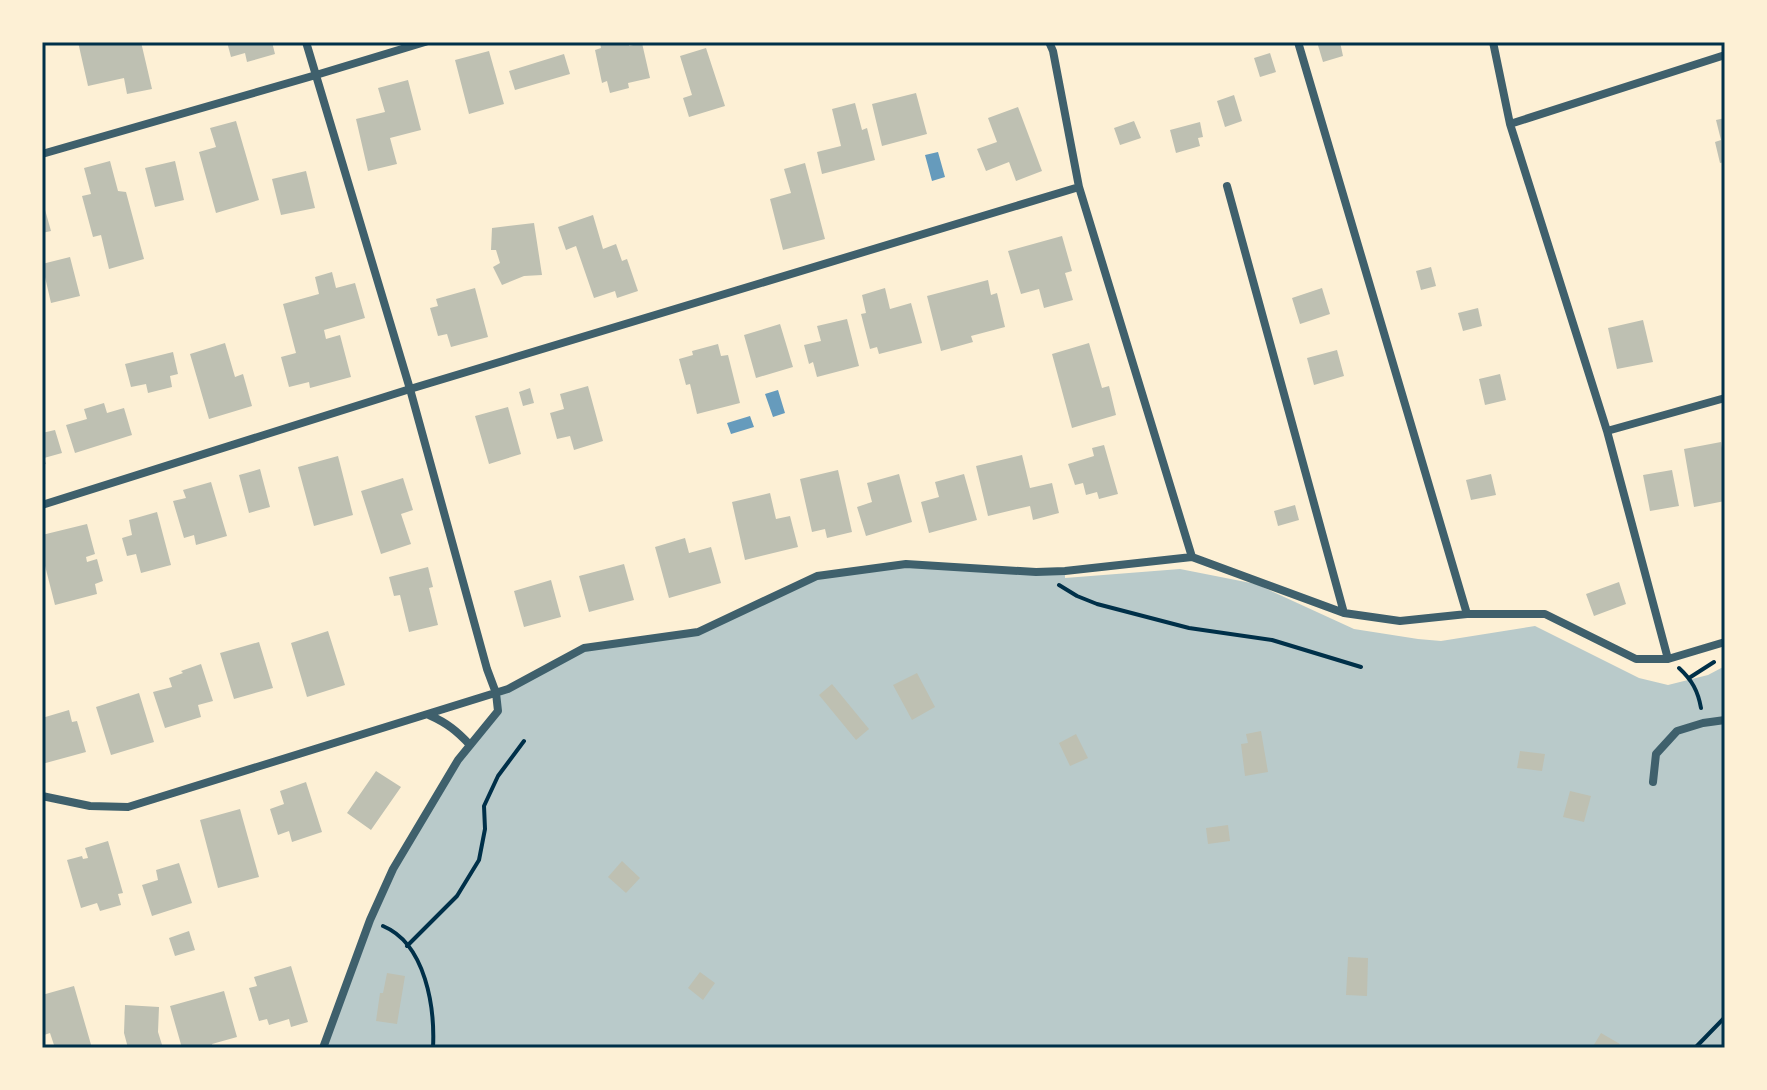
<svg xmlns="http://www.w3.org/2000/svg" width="1767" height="1090" font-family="'PT Serif',serif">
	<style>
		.green { fill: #b9caca }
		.water { fill: #669bbc }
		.building { fill: #bec0b2 }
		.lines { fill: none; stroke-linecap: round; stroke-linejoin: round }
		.path { stroke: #003049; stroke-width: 4 }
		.minor { stroke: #3f606c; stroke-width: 8 }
		.neatline { fill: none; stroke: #003049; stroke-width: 3 }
	</style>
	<rect width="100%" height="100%" fill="#fdf0d5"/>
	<path class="green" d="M906 564 1065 571V578L1180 569 1256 584 1354 629 1418 639 1441 641 1535 626 1639 678 1668 685 1708 675 1725 666V1048H323L393 869 458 760 497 711 496 693 584 648 698 632 817 576Z"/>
	<path class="water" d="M938 152 945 177 932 181 925 155Z
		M778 390 785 413 773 417 765 394Z
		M750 416 754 427 731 434 727 423Z"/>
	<path class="building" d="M78 42H141L152 89 127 94 124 78 88 86Z
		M227 42H272L275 54 247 62 245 53 231 57Z
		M600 42H629V46L642 43 650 78 628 83 629 88 610 93 607 81 602 83 595 50 601 48Z
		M1317 42H1340L1343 56 1323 62Z
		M706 48 725 106 689 117 683 98 692 95 680 56Z
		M489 51 504 104 469 114 455 60Z
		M1270 53 1276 72 1260 77 1254 58Z
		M564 54 570 74 515 90 509 71Z
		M408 80 421 130 390 138 397 164 368 171 356 119 385 112 378 88Z
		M916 93 927 134 882 146 872 104Z
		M1234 95 1242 121 1225 127 1217 101Z
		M855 103 862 130 867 128 875 160 822 174 817 152 841 146 832 109Z
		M1018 107 1042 171 1016 181 1009 162 986 171 977 149 997 142 988 118Z
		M1725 118V162L1720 163 1715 142 1721 140 1716 120Z
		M236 121 259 200 216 213 199 152 216 147 210 128Z
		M1134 121 1141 138 1120 145 1114 128Z
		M1200 122 1203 137 1198 138 1200 146 1176 153 1170 130Z
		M110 161 118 191 126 192 144 259 109 269 101 235 93 237 82 196 91 194 84 168Z
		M175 161 184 200 155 207 145 168Z
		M805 163 825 239 783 250 770 199 791 193 784 169Z
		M306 171 315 208 281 215 272 179Z
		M42 199 51 231 42 233Z
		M593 215 603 249 616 244 622 261 627 259 638 291 617 298 615 291 594 298 576 246 566 250 558 227Z
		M534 223 542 275 524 276 502 285 493 267 500 263 496 250H491L492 228Z
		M1062 236 1072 271 1065 273 1073 300 1044 308 1039 289 1021 294 1008 251Z
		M70 257 80 296 51 303 42 264Z
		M1431 267 1436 286 1421 290 1416 271Z
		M332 272 336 288 355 283 365 318 324 330 326 339 340 335 351 377 310 388 309 382 289 387 281 357 296 353 283 304 319 294 315 277Z
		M988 280 991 295 997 293 1005 327 971 336 973 342 941 351 927 296Z
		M475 288 488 337 451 347 447 334 438 336 430 308 438 306 436 299Z
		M885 288 890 309 911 303 922 343 879 354 877 347 870 349 861 314 866 313 862 295Z
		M1322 288 1330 314 1300 324 1292 298Z
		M1478 308 1482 326 1463 331 1458 313Z
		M847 319 859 366 817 377 813 362 809 364 804 345 821 341 817 326Z
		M1643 320 1653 362 1617 369 1608 328Z
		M780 324 793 367 756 378 744 335Z
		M225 343 235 377 243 374 252 406 209 419 190 354Z
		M1089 343 1102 388 1109 386 1116 415 1072 428 1052 354Z
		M718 344 721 356 728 355 740 403 697 414 690 384 686 385 679 359 693 355 692 351Z
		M1337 350 1344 376 1314 385 1307 358Z
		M173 352 178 374 170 376 172 387 148 393 146 384 131 387 125 364Z
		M1500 374 1506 400 1485 405 1479 379Z
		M588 386 603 441 574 450 570 436 557 439 550 413 564 409 560 394Z
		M530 388 534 403 523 406 519 392Z
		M104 403 107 413 124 408 132 435 75 453 66 425 87 419 84 409Z
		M508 407 521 454 489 464 475 416Z
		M55 430 62 453 44 458 46 464 42 465V433Z
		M1721 442 1725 466V501L1694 507 1684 449Z
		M1104 445 1118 494 1099 499 1097 492 1086 495 1083 483 1075 485 1068 464 1094 456 1092 448Z
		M1022 455 1030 488 1052 483 1059 513 1033 520 1030 506 988 516 976 466Z
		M338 456 353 515 314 526 298 467Z
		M260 469 270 507 249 513 239 475Z
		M838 470 852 532 827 538 825 529 812 532 800 479Z
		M1672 470 1679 506 1650 511 1643 475Z
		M899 474 912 522 866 536 857 507 872 502 867 483Z
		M964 474 977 520 929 533 921 502 939 497 935 482Z
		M1491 474 1496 495 1471 500 1466 480Z
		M403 478 413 510 401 514 411 544 381 554 361 491Z
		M211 482 227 536 196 545 194 535 184 538 173 501 186 498 183 490Z
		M770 493 776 519 790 516 798 547 745 560 732 502Z
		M1295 505 1299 520 1278 526 1274 511Z
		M157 512 171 565 141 573 136 554 127 556 122 538 132 535 129 520Z
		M87 524 95 554 86 557 87 562 97 559 103 581 95 584 97 594 55 605 42 554V535Z
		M685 538 689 553 711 547 721 583 669 598 655 547Z
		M624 564 634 600 589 612 579 576Z
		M428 567 433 587 429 588 438 625 409 632 400 595 394 596 389 577Z
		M551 580 561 617 524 627 514 591Z
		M1619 582 1626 604 1594 616 1586 594Z
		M328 631 345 685 307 697 291 643Z
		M259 642 273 688 234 699 220 653Z
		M201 664 213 701 198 705 201 717 165 728 153 692 172 687 169 678 183 673 181 671Z
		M917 673 935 707 912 720 893 685Z
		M832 684 869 729 856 740 819 695Z
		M139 693 154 742 111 755 96 707Z
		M69 710 72 722 77 721 86 752 42 764V718Z
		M1261 731 1268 772 1245 776 1241 744 1248 743 1246 734Z
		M1076 734 1088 758 1070 766 1059 743Z
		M1520 751 1545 754 1542 771 1517 768Z
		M376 771 401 787 371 830 347 813Z
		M306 782 322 832 292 842 289 831 278 835 270 809 284 804 280 791Z
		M1570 791 1591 796 1584 822 1563 817Z
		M240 809 259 877 218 888 200 820Z
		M1228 825 1230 841 1208 844 1206 828Z
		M108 841 123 893 118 894 121 905 100 911 97 903 81 908 67 860 82 856 83 859 88 858 85 848Z
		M622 861 640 878 626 893 608 877Z
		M179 863 192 903 152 916 142 885 158 880 156 870Z
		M189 931 195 950 175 956 169 938Z
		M1348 957 1368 958 1367 996 1346 995Z
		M291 966 308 1022 291 1027 289 1019 269 1025 267 1019 259 1021 249 988 257 986 254 977Z
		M700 972 715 983 703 1000 688 988Z
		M387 973 405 976 397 1024 376 1021 380 993H383Z
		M74 986 92 1048H55L50 1033 44 1035 42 1028V995Z
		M224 991 237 1037 212 1044 213 1048H182L170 1006Z
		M125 1005 159 1007 158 1032 163 1048H128L124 1033Z
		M1601 1033 1620 1044 1618 1048H1592Z"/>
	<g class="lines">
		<path class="path" d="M1059 585 1077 596 1097 604 1189 628 1272 640 1361 667
			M1679 668C1692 680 1698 691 1701 708
			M1689 678 1714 662
			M383 926C426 944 435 1008 433 1048
			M407 946 457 896 479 860 485 829 484 806 498 776 524 741
			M1695 1048 1725 1017"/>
		<path class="minor" d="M306 42 410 389 487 669 496 693 498 711 458 760 393 869 370 920 323 1048
			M1049 42 1053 51 1079 187 1192 557
			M1298 42 1467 614
			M1493 42 1510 124 1607 431 1668 659
			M1510 124 1725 55
			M42 154 316 75 425 42
			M1227 186 1344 613
			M1607 431 1725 398
			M42 505 410 389 1079 187
			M429 715C447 723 457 731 470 745
			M1653 782 1656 754 1677 731 1703 723 1725 720
			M42 796 90 806 128 807 508 689 584 648 698 632 817 576 906 564 1036 572 1065 571 1192 557 1344 613 1400 621 1467 614H1545L1636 659H1668L1725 642"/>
	</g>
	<rect width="1767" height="1090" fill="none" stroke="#fdf0d5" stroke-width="88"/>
	<rect x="44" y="44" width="1679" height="1002" class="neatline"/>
</svg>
